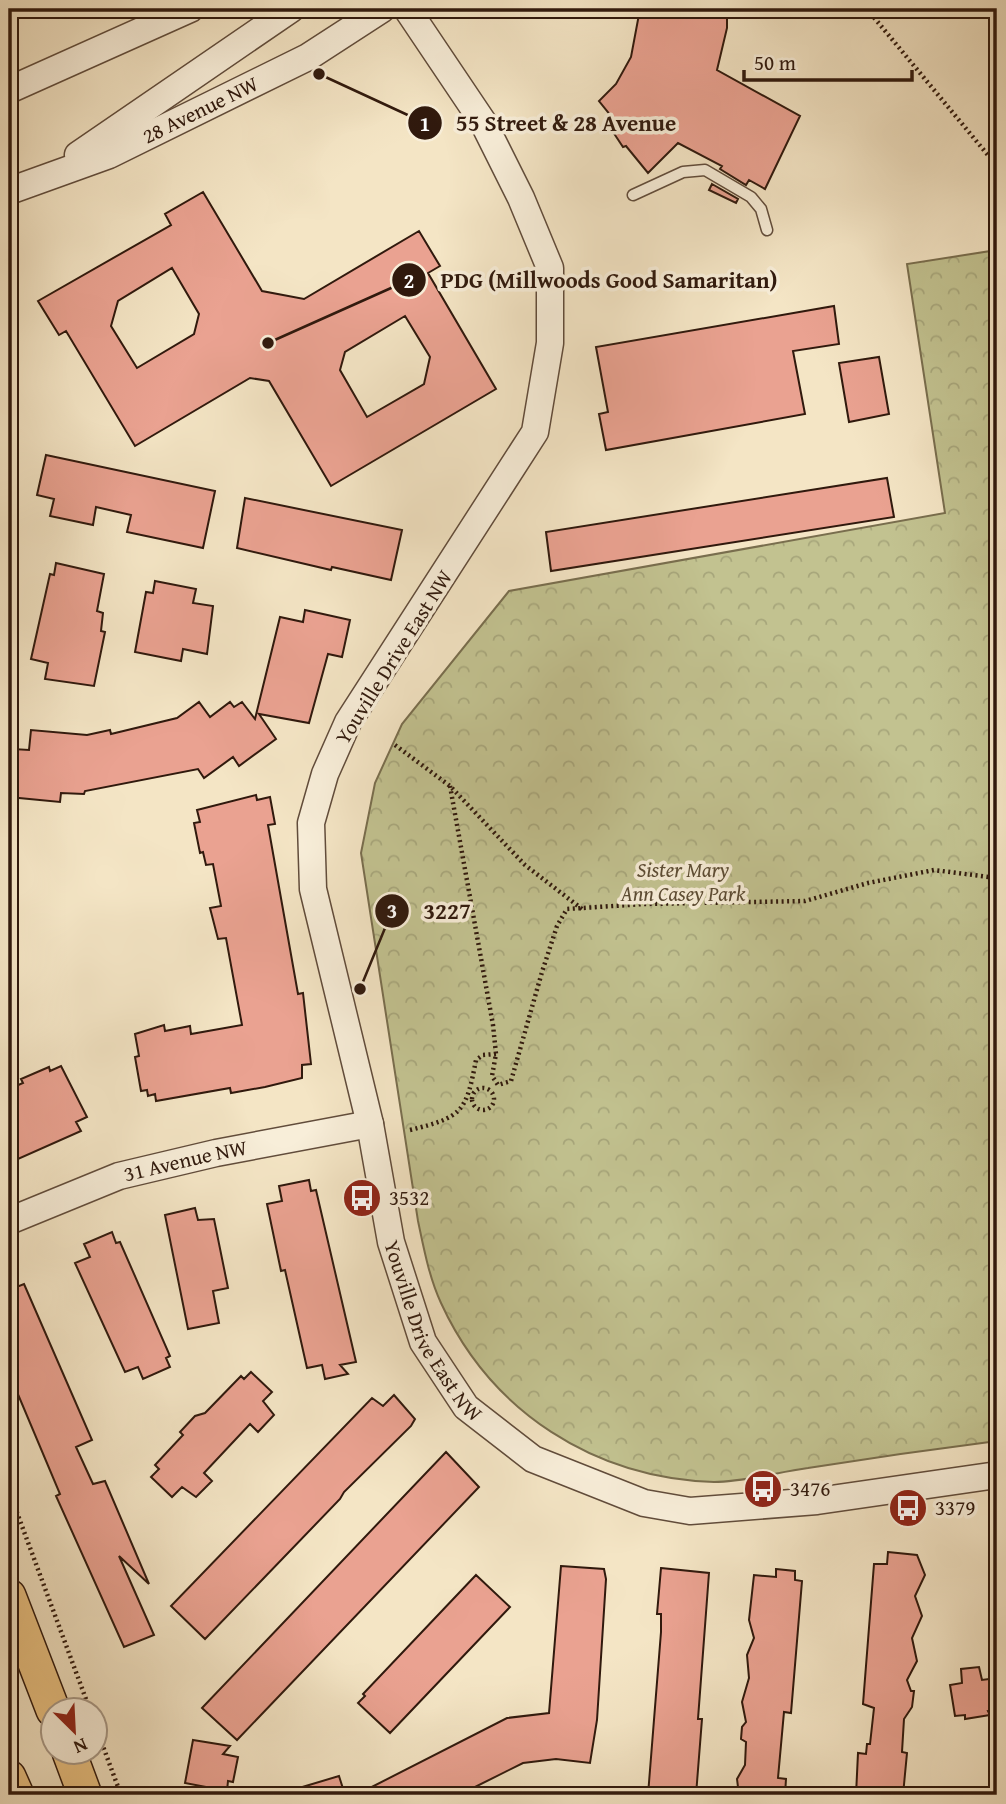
<svg xmlns="http://www.w3.org/2000/svg" width="1006" height="1804" font-family="'Gentium Book Plus',serif">
	<style>
		.park { fill: url(#park-crowns); stroke: #796e4e; stroke-width: 2 }
		.building { fill: #eaa291; stroke: #30190d; stroke-width: 2; fill-rule: evenodd }
		.lines { fill: none; stroke-linecap: round; stroke-linejoin: round }
		.service-casing { stroke: #614c3b; stroke-width: 13 }
		.tertiary-casing { stroke: #614c3b; stroke-width: 29 }
		.primary-casing { stroke: #30190d; stroke-width: 36 }
		.path { stroke: #30190d; stroke-width: 4.5; stroke-dasharray: 2 3.5; stroke-linecap: butt }
		.service { stroke: #f8eed9; stroke-width: 10 }
		.tertiary { stroke: #f8eed9; stroke-width: 26 }
		.primary { stroke: #eac282; stroke-width: 33 }
		.labels { text-anchor: middle; stroke-width: 7; stroke-linejoin: round; paint-order: stroke }
		.street-label { font-size: 21px; fill: #30190d; stroke: #f8eed9 }
		.park-label { font-size: 21px; font-style: italic; fill: #5c4c34; stroke: #f8eed9 }
		.poi-label { font-size: 21px; fill: #30190d; stroke: #f8eed9; text-anchor: start }
		.leader { fill: none; stroke: #30190d; stroke-width: 2.5 }
		.callout-dot { fill: #30190d; stroke: #f8eed9; stroke-width: 2.5 }
		.mark-label { font-size: 21px; text-anchor: middle; font-weight: bold; fill: #fff }
		.callout-label { font-size: 23px; text-anchor: middle; font-weight: bold; fill: #30190d; stroke: #f8eed9; stroke-width: 7; stroke-linejoin: round; paint-order: stroke }
	</style>
	<defs>
		<pattern id="park-crowns" width="20" height="18" patternUnits="userSpaceOnUse" patternTransform="scale(1.75)"><rect width="20" height="18" fill="#c2c290"/><path d="M2 6a3 3 0 1 1 6 0M12 15a3 3 0 1 1 6 0" fill="none" stroke="#a7a67b"/></pattern>
	</defs>
	<rect width="100%" height="100%" fill="#f4e5c5"/>
	<filter id="stains"><feTurbulence type="fractalNoise" baseFrequency=".00286" numOctaves="4"/><feColorMatrix values="0 0 0 0 .2 0 0 0 0 .09 0 0 0 0 .02 0 0 0 .5 -.17"/></filter>
	<radialGradient id="worn" r=".72"><stop offset=".6" stop-color="#630" stop-opacity="0"/><stop offset="1" stop-color="#630" stop-opacity=".3"/></radialGradient>
	<path class="park" d="M997 250V1441C934 1449 871 1458 808 1468 778 1472 744 1482 714 1482 594 1478 491 1412 441 1303 429 1277 424 1249 418 1221L361 853 375 783 402 724 509 591 945 513 907 264Z"/>
	<path class="building" d="M640 9H727V28L717 70 800 116 765 189 749 180 746 185 720 169 722 166 678 143 648 173 626 146 623 147 613 132 619 126 599 101 616 84 631 57Z
		M712 184 738 199 736 203 709 190Z
		M203 192 262 291 304 299 419 231 440 266 428 273 496 389 331 486 269 381 250 378 135 446 66 331 59 335 38 301 171 225 165 214ZM172 268 199 314 194 334 137 368 111 326 118 301ZM405 316 430 357 424 384 367 417 340 370 345 352Z
		M834 306 839 344 793 351 805 414 606 450 599 414 608 412 596 347Z
		M879 357 889 414 849 422 839 363Z
		M46 455 215 491 203 548 127 532 131 515 96 507 93 525 50 516 54 499 37 495Z
		M887 478 894 517 551 571 546 532Z
		M245 498 402 530 391 580 332 567 331 570 237 548Z
		M56 563 104 574 97 611 103 613 101 631 105 632 94 686 45 679 48 663 31 659 50 574 54 575Z
		M155 581 196 589 193 603 213 606 207 654 183 649 181 661 135 652 146 592 153 593Z
		M305 610 350 620 342 657 328 654 309 723 259 714 276 739 239 766 233 757 204 778 198 769 85 791 84 794 61 793 60 802 9 797V754H13V749L29 750 31 730 87 735 110 730 111 734 177 718 199 702 210 717 230 702 234 707 242 702 255 719 280 617 303 622Z
		M256 795 257 800 270 797 275 824 268 825 298 994 303 993 311 1064 302 1065V1078L265 1087 231 1093 230 1088 156 1101 155 1094 148 1096 147 1090 141 1091 135 1057 139 1056 135 1034 164 1025 165 1031 190 1026 191 1034 242 1025 226 938 218 939 210 908 221 906 213 864 206 865 203 852 200 853 194 823 200 822 197 810Z
		M61 1066 87 1117 76 1122 81 1131 9 1163V1089L23 1083 21 1079 49 1067 50 1071Z
		M309 1180 311 1191 316 1190 356 1362 340 1365 348 1374 325 1379 322 1365 307 1368 285 1270 281 1271 267 1204 282 1201 279 1186Z
		M195 1208 198 1220 214 1219 228 1288 213 1291 219 1323 188 1329 165 1215Z
		M112 1232 116 1243 120 1242 170 1356 166 1358 170 1367 143 1379 138 1367 125 1372 75 1263 90 1257 84 1244Z
		M24 1284 92 1440 76 1447 93 1484 105 1481 149 1584 119 1556 154 1635 124 1647 56 1496 60 1494 9 1373V1290Z
		M251 1372 272 1392 263 1401 274 1415 258 1432 250 1424 204 1473 212 1481 196 1497 182 1487 172 1497 151 1477 159 1469 155 1465 183 1435 180 1432 195 1416 205 1413 241 1376 244 1379Z
		M394 1395 415 1419 411 1426 344 1492 340 1499 205 1639 171 1606 372 1398 383 1406Z
		M446 1452 479 1487 237 1740 202 1708Z
		M888 1552 917 1555 925 1575 915 1596 922 1616 912 1638 917 1661 907 1680 911 1691H914L912 1707 904 1719 902 1752 907 1753 903 1795H856L858 1753 866 1754 867 1744H870L874 1708 863 1704 874 1564H887Z
		M561 1566 604 1569 606 1579 597 1720 590 1763 556 1759 523 1763 459 1795H356L507 1718 549 1713Z
		M661 1568 709 1573 698 1719H702L696 1795H648L661 1632V1614H657Z
		M776 1569 795 1571V1580L802 1581 791 1713 784 1712 778 1778 786 1779 785 1795H739L737 1779 745 1765 746 1742 741 1739 742 1727 746 1722 742 1702 749 1678 747 1655 754 1638 749 1620 754 1575 776 1577Z
		M476 1575 510 1607 390 1733 358 1703 365 1696 363 1694Z
		M979 1667 982 1680 997 1678V1710L988 1711 990 1715 965 1719V1715L955 1716 950 1685 962 1683 961 1669Z
		M193 1740 230 1746 223 1754 238 1757 233 1782 228 1781 227 1791 185 1783Z
		M339 1776 345 1795H290L289 1791Z"/>
	<g class="lines">
		<defs>
			<path id="service" d="M633 195 683 172 705 170 751 197 761 209 767 230"/>
			<g id="tertiary">
				<path id="s1" d="M407 9 483 122 521 198 550 268V343L535 432 348 722 325 774 311 823 313 889 370 1124 391 1242 423 1342 466 1407 533 1459 644 1503 690 1511 817 1501 997 1475"/>
				<path d="M9 90 190 9"/>
				<path d="M78 155 291 9"/>
				<path id="s2" d="M9 191 109 155 308 57 382 9"/>
				<path id="s3" d="M9 1221 119 1176 216 1153 370 1124"/>
			</g>
			<path id="primary" d="M9 1596 53 1710
				M69 1752 85 1795
				M9 1777 17 1795"/>
		</defs>
		<use href="#service" class="service-casing"/>
		<use href="#tertiary" class="tertiary-casing"/>
		<use href="#primary" class="primary-casing"/>
		<path class="path" d="M867 9 997 166
			M395 745 450 786 525 865 582 909
			M450 786 493 1025 496 1054 492 1076 498 1085 511 1081 542 972 557 926 567 909 644 904 805 901 868 883 934 870 997 878
			M472 1099a11 11 0 1 1 22 0a11 11 0 1 1-22 0Z
			M410 1130C463 1117 466 1112 476 1060L483 1055 496 1054
			M9 1491 90 1710
			M94 1722 121 1795"/>
		<use href="#service" class="service"/>
		<use href="#tertiary" class="tertiary"/>
		<use href="#primary" class="primary"/>
	</g>
	<defs>
		<symbol id="bus-disc" viewBox="-11 -11 22 22"><circle r="9.5" fill="#8f2418" stroke="#f8eed9"/><path d="M-5-6H5V4H4V6H2V4H-2V6H-4V4H-5ZM-3.5-4V0h7V-4ZM-3.5 1.2v1.5H-2V1.2ZM2 1.2v1.5H3.5V1.2Z" fill="#fff"/></symbol>
	</defs>
	<g fill-rule="evenodd">
		<use href="#bus-disc" x="340" y="1176" width="44" height="44"/>
		<use href="#bus-disc" x="741" y="1467" width="44" height="44"/>
		<use href="#bus-disc" x="886" y="1486" width="44" height="44"/>
	</g>
	<g class="labels">
		<g class="street-label">
			<text dy="7" stroke="none"><textPath href="#s2" startOffset="208">28 Avenue NW</textPath></text>
			<text transform="translate(394 657) rotate(-58)" y="7">Youville Drive East NW</text>
			<text dy="7" stroke="none"><textPath href="#s3" startOffset="187">31 Avenue NW</textPath></text>
			<text dy="7" stroke="none"><textPath href="#s1" startOffset="1442">Youville Drive East NW</textPath></text>
		</g>
		<g class="park-label">
			<text x="683" y="877">Sister Mary<tspan x="683" dy="24">Ann Casey Park</tspan></text>
		</g>
		<g class="poi-label">
			<text x="389" y="1205">3532</text>
			<text x="790" y="1496">3476</text>
			<text x="935" y="1515">3379</text>
		</g>
	</g>
	<path class="leader" d="M319 74L425 123M268 343L409 280M360 989L392 911"/>
	<g class="callout-dot">
		<circle cx="319" cy="74" r="7"/>
		<circle cx="268" cy="343" r="7"/>
		<circle cx="360" cy="989" r="7"/>
		<circle cx="425" cy="123" r="18"/>
		<circle cx="409" cy="280" r="18"/>
		<circle cx="392" cy="911" r="18"/>
	</g>
	<g class="mark-label">
		<text x="425" y="131">1</text>
		<text x="409" y="288">2</text>
		<text x="392" y="918">3</text>
	</g>
	<g class="callout-label">
		<text x="566" y="131">55 Street &amp; 28 Avenue</text>
		<text x="609" y="288">PDG (Millwoods Good Samaritan)</text>
		<text x="447" y="919">3227</text>
	</g>
	<rect width="1006" height="1804" fill="none" stroke="#f4e5c5" stroke-width="35"/>
	<rect x="10" y="10" width="985" height="1783" fill="none" stroke="#30190d" stroke-width="3.5"/>
	<rect x="18" y="18" width="971" height="1769" fill="none" stroke="#30190d" stroke-width="2"/>
	<g transform="translate(74 1731) rotate(156)"><circle r="33" fill="#f8eed9" stroke="#a89987" stroke-width="2"/>
	<path d="M0-5L12 26L0 18L-12 26Z" fill="#8f2418"/>
	<text y="-10" font-size="19" font-weight="bold" text-anchor="middle" fill="#30190d">N</text>
	</g>
	<path d="M744 70v10h168v-10" fill="none" stroke="#30190d" stroke-width="3.5"/>
	<text x="754" y="70" font-size="21" fill="#30190d" stroke="#f8eed9" stroke-width="5" paint-order="stroke">50 m</text>
	<rect width="100%" height="100%" filter="url(#stains)"/>
	<rect width="100%" height="100%" fill="url(#worn)"/>
</svg>
